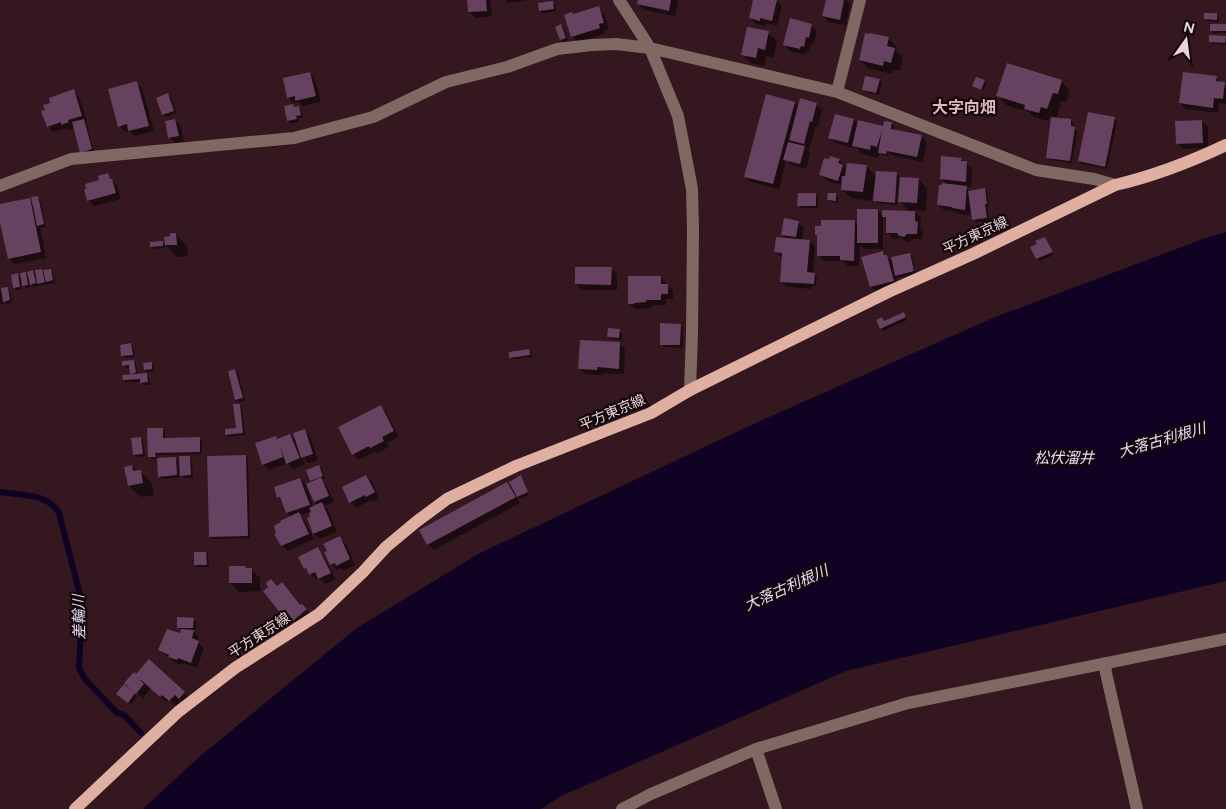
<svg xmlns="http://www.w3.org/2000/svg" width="1226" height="809" font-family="Figtree,'Noto Sans JP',sans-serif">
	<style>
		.water { fill: #100223 }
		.shadow { fill: #0007 }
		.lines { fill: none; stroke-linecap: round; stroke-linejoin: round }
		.stream { stroke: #100223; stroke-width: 6 }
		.building { fill: #664160 }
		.minor { stroke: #7f6962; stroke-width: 12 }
		.major { stroke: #dfb0a2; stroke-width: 12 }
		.labels { text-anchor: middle; stroke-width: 4.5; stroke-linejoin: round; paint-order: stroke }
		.street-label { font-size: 14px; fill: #e9d5d9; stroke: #13070a }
		.water-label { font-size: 15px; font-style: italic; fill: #e6ddf9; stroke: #13070a }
		.quarter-label { font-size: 16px; font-weight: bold; fill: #ddb6be; stroke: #13070a }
	</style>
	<rect width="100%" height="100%" fill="#34171f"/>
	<path class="water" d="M1226 232V581L846 671 561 796 541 809H143L199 757 357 628 480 553 747 427 995 317 1203 239Z"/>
	<path class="shadow" d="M468 0H490L492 16 475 18 470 12Z
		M506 0H529L508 3Z
		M639 0H678L675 16 644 10 638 4Z
		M755 0H776L782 6 777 26 766 23 765 26 756 24 750 18Z
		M827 0H846L850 4 846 25 829 22 823 16Z
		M552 2 555 5 556 11 543 13 540 11Z
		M598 8 604 14 609 29 604 30 605 34 578 42 572 37Z
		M1217 15 1219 17V22L1208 21 1205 19Z
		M811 25 817 31 814 43 812 42 809 52 806 51V55L790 51 785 45Z
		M1226 25V33H1214L1211 30Z
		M561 26 564 28 568 40 563 42 561 39Z
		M768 33 777 41 773 58 766 56 764 66 751 63 742 54Z
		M1225 37 1226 45 1213 44 1210 41Z
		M888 38 897 47 896 51 903 58 900 71 893 69 892 74 869 69 860 60Z
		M310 73 315 79 321 102 302 106 299 102 294 103 288 97Z
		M1216 78 1221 83 1226 85V104L1219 103 1218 113 1186 109 1180 103Z
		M879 80 882 83 879 95 866 92 863 89Z
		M984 81 986 84 983 91 976 88 973 86Z
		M1061 81 1070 90 1066 102 1061 101 1056 119 1071 120 1073 123V128L1077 131 1072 163 1050 160 1048 157 1052 116H1050L1048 121 1034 117 1029 112 1006 105 998 96Z
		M136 82 142 88 154 131 135 136 130 131 125 132 120 126Z
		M73 91 79 97 87 121 86 122 94 152 83 155 75 128 68 130 66 128 53 132 48 126Z
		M168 95 171 97 176 113 165 117 163 114Z
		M795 103 799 107 816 104 822 110 818 127 816 126 809 149 806 148 810 153 806 169 791 165 786 161 779 189 751 182 745 176Z
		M293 106 295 108 299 107 301 110 303 117 298 119 299 122 291 123 288 121 285 107Z
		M836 115 854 120 859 124 882 127 892 123 894 126 893 130 921 136 927 142 923 162 894 156 889 152 888 156 882 155 880 153 878 158 862 154 854 146V148L836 143 830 137Z
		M1115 119 1117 121 1107 169 1082 164 1079 161Z
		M175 120 181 126 184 142 175 143 169 137Z
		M1202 121 1208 127V148L1183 149 1177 143Z
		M961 159 972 168 971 187H966L971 192 985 189 987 192 989 206 987 207 989 220 976 222 974 220 971 209 970 215 959 214 957 212 944 210 938 205 948 185 941 178Z
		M839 160 845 166 844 168 847 171 866 166 876 176 896 174 899 176 897 205 877 203 875 201 876 186H874L872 201 851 198 842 189 843 185 827 181 821 175Z
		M107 174 117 186 121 199 94 206 88 200 100 180Z
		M919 180 927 188 926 211 913 210 921 218 920 226 923 229 922 239H913L910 242H906L902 238 893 239 888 233 887 220 883 216V249H864L860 245 859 266H847L843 261H824L818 255 819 237 816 234 855 221 858 225 877 210 883 216 910 212 900 201Z
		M816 195 818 197V208H801L799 205Z
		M836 195 838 197V203L831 202 828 200Z
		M37 197 40 200 46 227 40 228 46 258 15 264 9 259 0 217V206L29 200 33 204Z
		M798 222 804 228 802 241H810L815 247 813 274 817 276 816 286H812V289L787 287 781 281 783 258 781 257 776 252 787 239 782 235Z
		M176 234 187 246 188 256 177 257 166 245Z
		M1045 238 1048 241 1054 255 1039 261 1037 259 1039 244Z
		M162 242 165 245V248L154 249 151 246Z
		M883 252 893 263 909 254 912 257 916 274 896 278 899 286 877 292 871 287Z
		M611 268 617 274V290H582L576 284Z
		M42 270 43 272 51 270 53 273 55 283 33 287 29 283 30 287 26 288 21 283 22 289 17 290 14 287 17 275 22 280 26 273 29 276 33 272 37 275Z
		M661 277 666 283V285L673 291V299H666V305H652L651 308 635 309 629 304Z
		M8 288 10 290 12 302 7 304 3 300 4 304 0 305V290L3 293Z
		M904 314 907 320 883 331 881 328 882 318 884 321Z
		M681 325 683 328V348L664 347 661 344Z
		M620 331 622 333V340L611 339 609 337Z
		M620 344 625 349 624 374 603 373V375L585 374 579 368Z
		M131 345 133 347 135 357 125 358 123 356Z
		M529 351 531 353 532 357 513 359 510 357Z
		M133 361 136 363 138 375H147L149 377 150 385H144L141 382H126L124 380 134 376 132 373 131 367 126 368 124 365Z
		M151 363 154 366V371L147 372 145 369Z
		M235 370 238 373 245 401 239 402 236 400 229 371Z
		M646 400 652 407 646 411 640 405Z
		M240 405 242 408 245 435 229 437 226 434 238 429Z
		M380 406 386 412 399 437 387 443 389 447 377 453 375 451 359 460 353 454Z
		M163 429 165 431V439L200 438 202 441V454L157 455 158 459H152L149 456Z
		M305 431 310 437 318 460 308 463 302 457 305 464 293 469 288 463 269 470 263 464 278 440 290 435 297 442Z
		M141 438 143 440 145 456 137 457 134 454Z
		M246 456 248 459 250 538 212 539 210 536Z
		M190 457 192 460 193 478H184L181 475Z
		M175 458 178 461 179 478 162 479 159 476Z
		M132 466 137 471H140L152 483 154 495 141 497 129 486Z
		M319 467 322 469 325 478 321 480 326 485 334 502 324 506 328 509 337 532 320 539 314 534 309 519 312 517 310 512 300 515 304 520 314 539 288 551 282 545 292 517 287 512 283 502 278 497 300 479 306 485 313 507 319 505 315 502 308 484 313 482 311 480Z
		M366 476 372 482 379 498 373 502 371 500 356 508 350 502Z
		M521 477 523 479 529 495 521 499 516 495 520 503 434 550 428 544 421 530 507 483 515 491Z
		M340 538 346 544 355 565 343 571 340 568 337 570 331 564Z
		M317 549 323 555 336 579 325 584 319 578 316 580 305 568Z
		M206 553 208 556 209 567H198L195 565Z
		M247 569 251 570 260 578V591L239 592 230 583Z
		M264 592 300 606 302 605 309 612 296 623 290 617 287 620Z
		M193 619 196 622V630H192L199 637 198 642 204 648 197 668 184 663 183 665 175 663 160 650 180 634 182 630 178 627Z
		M149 661 190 698 185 704 181 700 176 706 169 700 167 702 151 688 143 698 126 683 136 675Z
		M134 694 137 696 131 704 120 696Z"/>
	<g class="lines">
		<path class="stream" d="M0 492C20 495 48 493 59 513L80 595 82 609 79 668 85 679 117 713 124 715 141 733"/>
	</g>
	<path class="building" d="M467 0H486L487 11 468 12Z
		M638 0H671L669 11 637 4Z
		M753 0H777L772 21 760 18V21L749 18Z
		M826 0H844L840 20 822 16Z
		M553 1 554 9 539 11 538 3Z
		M599 6 604 23 599 24 600 28 571 37 564 15 572 12 573 14Z
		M1204 13H1217V20L1204 19Z
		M790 18 812 24 809 38 806 37 804 47 801 46 800 49 783 45Z
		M561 24 566 38 560 40 555 27Z
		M1210 24H1226V31H1210Z
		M747 27 769 31 765 50 758 48 756 58 741 55Z
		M865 33 869 34 870 33 889 37 887 46 895 48 891 63 884 61 883 66 859 60Z
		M1209 35 1226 36 1225 43 1209 42Z
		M1007 63 1062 80 1058 94 1053 93 1047 109 1041 107 1039 113 1024 109 1025 105 996 96Z
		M310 72 316 96 295 101V96L287 98 283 78Z
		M1183 72 1217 76 1216 81 1225 82 1223 99 1214 98 1213 108 1179 103Z
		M865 76 880 79 876 93 862 90Z
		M976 77 985 80 981 90 972 86Z
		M137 81 149 126 128 131 127 124 118 127 108 89Z
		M74 89 82 116 68 120 69 122 61 125V122L47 127 41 111 45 110 43 105 50 103 49 98Z
		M168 93 174 111 162 115 156 98Z
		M766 94 795 102 773 184 744 177Z
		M800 98 817 103 812 122 810 121 804 144 789 140Z
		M293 104 294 107 299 106 301 115 296 116 297 119 287 121 284 106Z
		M1088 112 1115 117 1105 167 1078 161Z
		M835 114 854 119 848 143 828 138Z
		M1051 117 1071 119V126L1075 127 1070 161 1046 158Z
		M84 119 92 149 80 153 72 122Z
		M175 119 179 136 168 138 165 121Z
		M858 120 883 126 884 121 892 122 891 129 922 135 917 157 887 151 886 154 878 153 882 130 877 147 871 145 870 150 852 146Z
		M1202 120 1203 143 1176 144 1175 121Z
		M788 142 805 146 800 164 783 160Z
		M830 156 840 159 838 163 843 165 838 181 819 175 824 158 829 159Z
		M941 156 962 158 961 161H967L966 182 940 179Z
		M847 163 867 165 863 192 841 190 842 176H845Z
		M876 171 897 172 895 203 873 201Z
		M108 173 110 179H112L116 193 87 201 84 189H86L85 184 99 180 98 176Z
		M900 177 919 178 917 203 898 202Z
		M942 183 967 186 965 210 952 208V207L937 205 939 185H942Z
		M985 188 987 204H985L987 218 972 220 968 191Z
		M798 193H816V206H797Z
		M828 193H836V201L827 200Z
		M38 196 44 224 37 226 31 197Z
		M30 198 41 252 8 259 0 223V204Z
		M857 209H878V243H857Z
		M882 210 915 211V221L918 222 917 234H907L904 237 899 236 897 233H886V217H882Z
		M784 218 799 221 796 237 781 235Z
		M821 220H855L854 261 840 260V256H817V235H815V226H821Z
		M170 233H176L177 245H165L164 237 170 236Z
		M776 237 810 240 807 272 815 273 814 284 780 282 782 253 774 252Z
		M1045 237 1053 252 1036 259 1030 247 1037 244 1035 241Z
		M163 241V246L150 247V242Z
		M883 251 884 255H887L894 281 870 287 861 257Z
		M910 253 914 271 895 276 891 257Z
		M575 267H612L611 285 575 284Z
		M42 269 45 282 37 284 35 270Z
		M51 269 53 280 46 282 43 270Z
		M33 270 36 283 30 285 27 272Z
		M26 272 28 285 22 286 20 273Z
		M18 273 20 287 13 288 11 275Z
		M628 276H661V284H668V294H661V300H646V302L634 303V304H628Z
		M8 287 10 300 3 302 1 288Z
		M904 312 906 317 880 329 876 320 882 317 884 321Z
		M660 323 681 324 680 345H660Z
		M608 328 620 329 619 338 607 337Z
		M580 340 620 342 619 369 597 367V370L578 369Z
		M131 343 133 355 121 356 120 345Z
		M529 349 530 355 509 358V352Z
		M134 360 136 373 130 374 129 365 122 366V361Z
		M152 362V369L144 370 143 363Z
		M235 369 243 398 235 400 228 371Z
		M147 373 148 382 140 383V379L123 380 122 375Z
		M233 404H240L243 433 225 435V429L236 428Z
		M381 405 394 431 382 437 384 441 370 448 369 446 352 455 338 427Z
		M147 428H163V438L200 437V452L155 453 156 457H148Z
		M305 429 313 454 301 458 293 433Z
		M290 434 300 458 286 464 280 445 283 457 262 465 255 443 276 436 277 439Z
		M141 437 143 454 133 455 131 438Z
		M246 455 248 536 209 537 207 456Z
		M179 456H190L191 475 180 476Z
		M176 457 177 475 158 477 157 458Z
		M132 465 133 471 141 470 143 483 128 486 124 467Z
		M319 465 323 476 310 481 306 470Z
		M366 475 375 492 366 497 365 495 349 503 342 487Z
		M521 475 528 492 517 497 509 482Z
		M321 477 329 496 314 502 306 484Z
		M300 478 310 505 286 513 280 497 277 498 274 487Z
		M507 482 516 497 427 545 419 530Z
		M322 502 332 526 313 534 307 518 310 517 309 513 311 512 309 508Z
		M299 512 309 534 281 546 274 534 276 533 274 526 281 522 280 521Z
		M340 536 350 559 336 566 335 563 330 565 324 552 327 551 323 544Z
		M318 547 331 573 318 579 315 572 309 575 306 568 304 569 298 557Z
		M194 552H206L207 565H194Z
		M229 566H245L246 568H252V583H229Z
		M271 579 277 586 282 582 300 605 302 604 307 609 293 621 287 615 284 618 263 591 268 587 266 583Z
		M177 617 194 618 193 628H177Z
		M167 629 180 633 181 629 194 630 192 638 199 641 191 663 178 658 177 660 168 657 169 655 158 650Z
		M149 659 185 692 179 699 175 695 169 701 162 695 160 697 141 680H140L144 684 136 694 124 683 134 672 136 674Z
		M124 684 135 693 128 703 116 694Z"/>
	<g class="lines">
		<path class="minor" d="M619 0 650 48 678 116 692 189 693 230 692 333 690 390
			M837 92 860 0
			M0 186 71 159 294 138 373 117 446 82 507 67 557 49 592 45 616 44 650 48 837 92 1036 170 1094 179 1115 185
			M1105 663 1106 673 1137 809
			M756 749 776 809
			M622 809 651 794 756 749 908 703 1226 639"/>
		<path class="major" d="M75 809 178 712 235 668 319 614 363 572 386 547 416 522 447 499 516 466 651 413 690 390 888 292 975 253 1115 185C1154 176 1190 162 1226 145"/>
	</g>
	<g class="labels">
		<g class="street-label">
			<text transform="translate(975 235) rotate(-25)" y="5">平方東京線</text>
			<text transform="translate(612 412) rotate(-23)" y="5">平方東京線</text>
			<text transform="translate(259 635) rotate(-33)" y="5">平方東京線</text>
		</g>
		<g class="water-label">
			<text transform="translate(1162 440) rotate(-16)" y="5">大落古利根川</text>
			<text x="1064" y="463">松伏溜井</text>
			<text transform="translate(786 588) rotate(-24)" y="5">大落古利根川</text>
			<text transform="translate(79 617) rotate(-91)" y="5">差輪川</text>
		</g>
		<g class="quarter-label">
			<text x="964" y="113">大字向畑</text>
		</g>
	</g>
	<g transform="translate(1186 40) rotate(14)" stroke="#13070a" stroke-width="4" paint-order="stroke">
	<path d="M0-4L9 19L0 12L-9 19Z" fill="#e9d5d9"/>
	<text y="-8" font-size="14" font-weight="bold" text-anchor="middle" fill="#e9d5d9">N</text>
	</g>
</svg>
